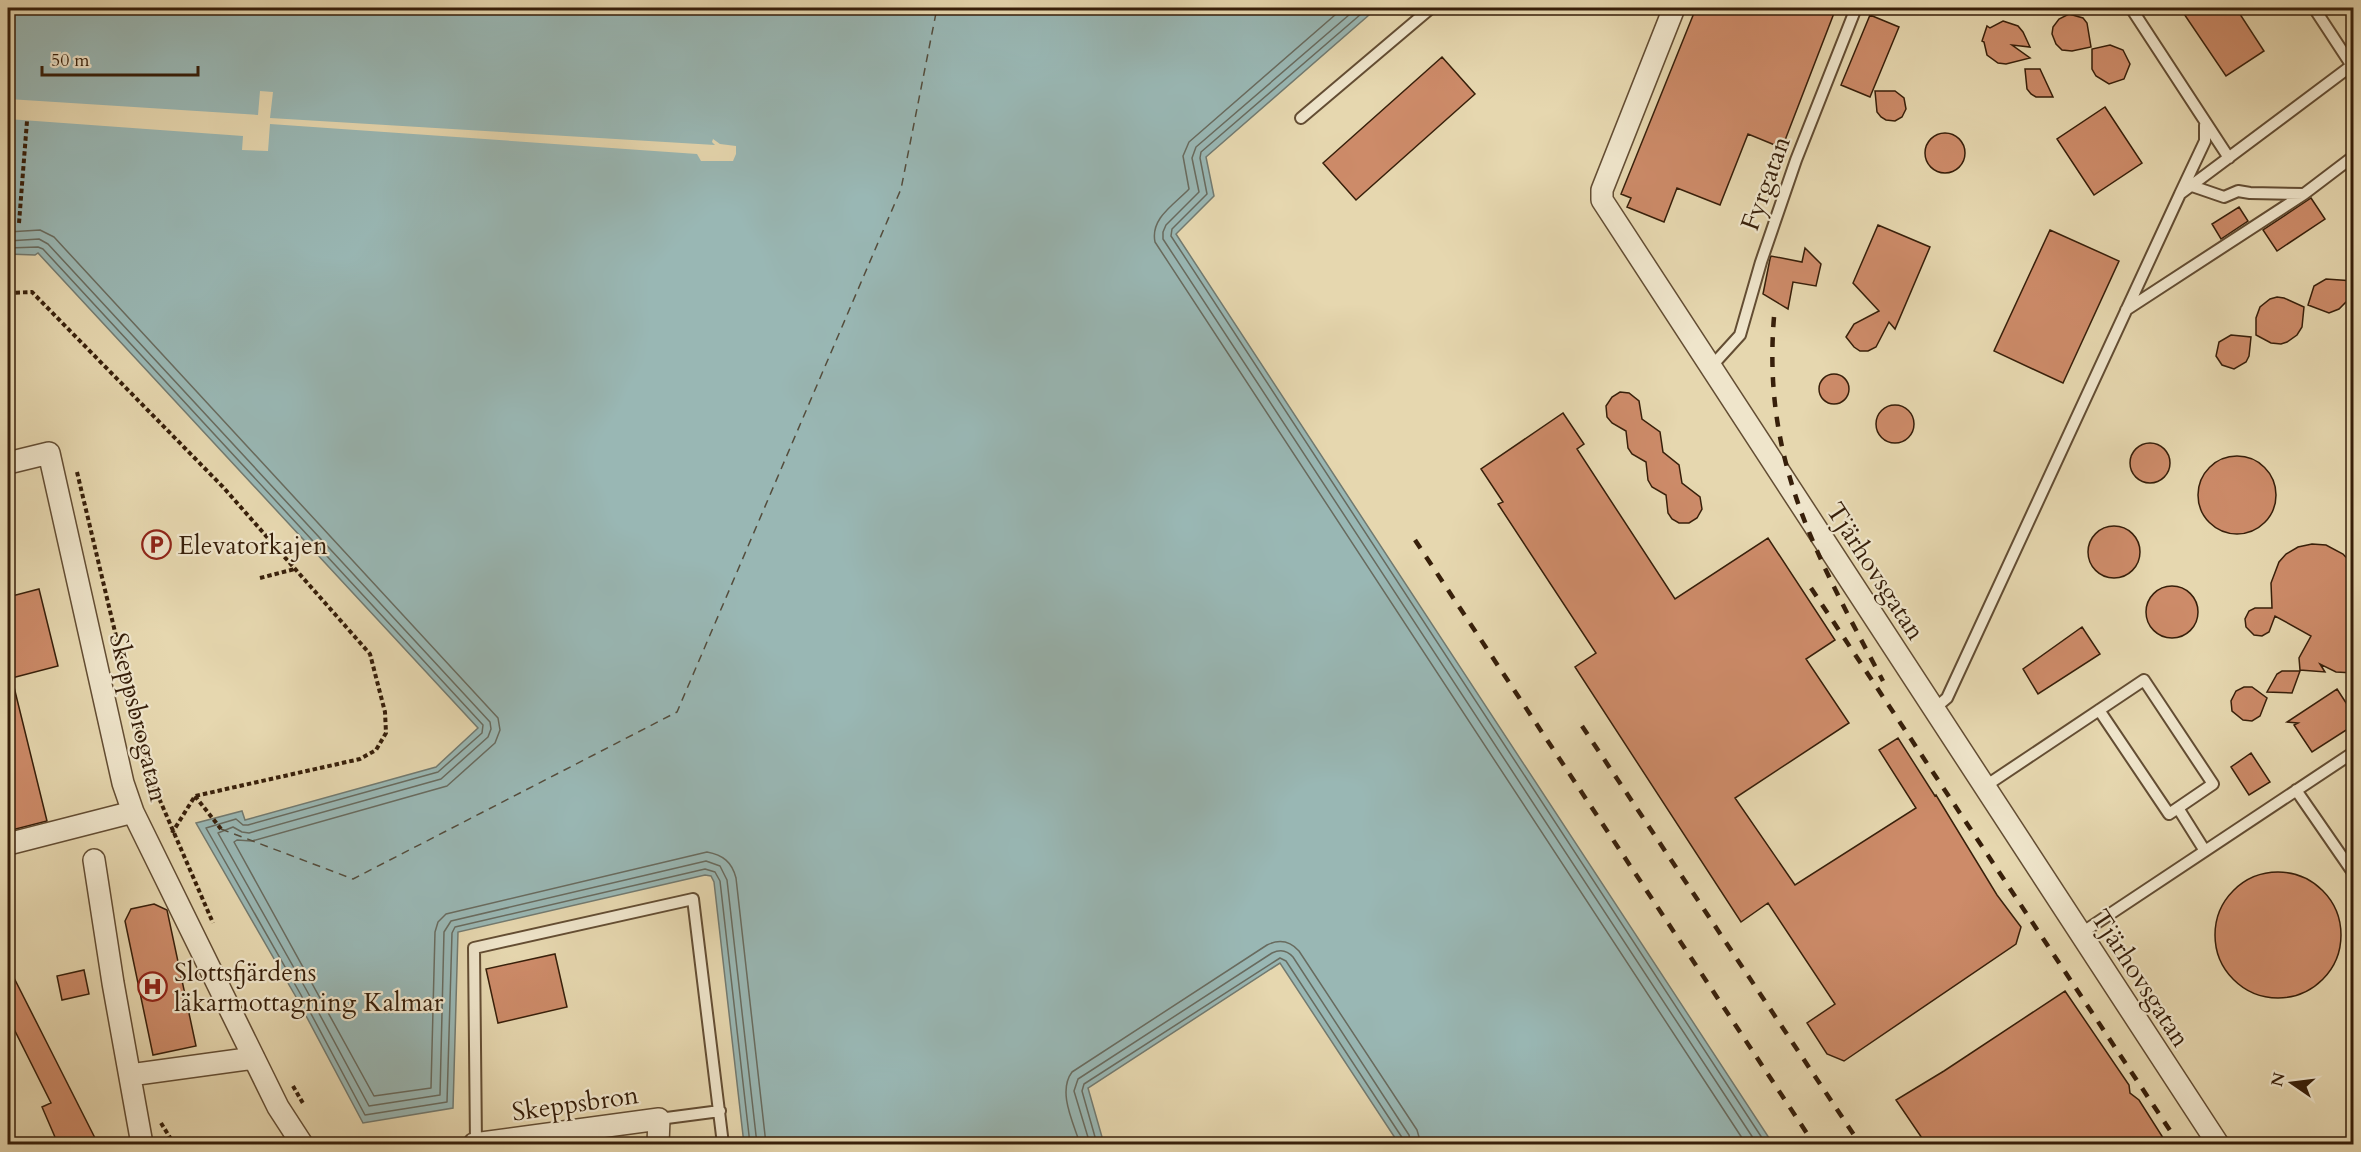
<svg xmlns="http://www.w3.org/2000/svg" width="2361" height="1152" font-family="Cardo,serif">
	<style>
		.water { fill: #99b7b4; stroke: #727a70; stroke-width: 1.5 }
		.pier { fill: #e6d7af }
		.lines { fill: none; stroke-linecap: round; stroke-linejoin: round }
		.shore { stroke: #686b5f; stroke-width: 1.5 }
		.ferry { stroke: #544d3d; stroke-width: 1.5; stroke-dasharray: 8 6; stroke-linecap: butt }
		.building { fill: #cd8b69; stroke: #371f0a; stroke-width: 1.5 }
		.lane-casing { stroke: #634d33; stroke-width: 14 }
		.street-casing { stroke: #634d33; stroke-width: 24 }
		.path { stroke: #371f0a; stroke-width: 4; stroke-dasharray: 4.5 3; stroke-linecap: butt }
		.lane { stroke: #efe5cb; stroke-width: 10 }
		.street { stroke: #efe5cb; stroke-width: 21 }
		.rail { stroke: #371f0a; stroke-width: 4.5; stroke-dasharray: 10 10; stroke-linecap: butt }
		.labels { text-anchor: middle; stroke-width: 4.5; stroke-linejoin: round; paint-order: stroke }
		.street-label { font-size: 26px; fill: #371f0a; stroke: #efe5cb }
		.poi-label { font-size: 26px; fill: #371f0a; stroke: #efe5cb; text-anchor: start }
	</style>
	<rect width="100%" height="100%" fill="#e6d7af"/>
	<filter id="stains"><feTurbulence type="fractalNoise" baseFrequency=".00333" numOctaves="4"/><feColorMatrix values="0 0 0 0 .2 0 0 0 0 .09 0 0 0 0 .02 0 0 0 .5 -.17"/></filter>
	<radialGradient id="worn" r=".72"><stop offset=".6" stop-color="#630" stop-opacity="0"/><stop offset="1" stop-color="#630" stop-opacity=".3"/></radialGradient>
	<path class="water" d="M8 8H1377L1206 157 1214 196 1176 234 1773 1144H1399L1280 963 1088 1088 1104 1144H744L714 882 711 876 705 875 458 932 453 1108 363 1123 296 997 196 823 242 811 245 820 436 767 478 728 38 253 35 255 8 254Z"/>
	<path class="pier" d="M260 91 273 92 270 118 715 145 712 142 713 139 720 144 736 146V154L733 161H701L697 154 270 124 268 151 242 150 243 136 8 119V99L258 115Z"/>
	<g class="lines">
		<path class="shore" d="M1343 8 1189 142 1183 156 1189 189C1175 204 1150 218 1155 242L1746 1144
			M1357 8 1196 147 1192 158 1199 192 1166 225 1163 232V239L1757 1144
			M1368 8 1201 152 1200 158 1207 194 1172 229 1171 236 1766 1144
			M8 232 40 230 54 237 498 718 500 730 495 743 447 786 252 841 237 840 234 842 374 1096 431 1088 435 932 438 922 446 914 707 852C723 855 732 862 736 878L766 1144
			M8 241 39 239 48 244 490 722 491 729 488 737 441 779 249 833 242 832 233 827 218 833 307 991 369 1106 440 1095 444 932 451 921 706 861 720 866 727 880 757 1144
			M8 248 38 247 43 249 483 725 482 733 438 772 248 825H243L236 819 206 828 301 995 365 1115 447 1102 452 933 455 927 705 869 715 872 720 881 750 1144
			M1080 1144C1074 1124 1057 1092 1072 1072L1267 945C1279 939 1290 941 1299 951L1417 1130 1421 1144
			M1090 1144 1074 1091 1078 1079 1272 953C1280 949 1287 950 1293 957L1409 1135 1411 1144
			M1097 1144 1082 1091 1084 1084 1280 958 1286 961 1403 1139 1404 1144"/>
		<path class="ferry" d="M221 829 353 879 677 712 901 189 937 8"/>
	</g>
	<path class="building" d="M1696 8H1836L1782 148 1748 134 1720 205 1677 188 1664 222 1627 207 1631 198 1621 194Z
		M2180 8H2236L2264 51 2226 76Z
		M2069 14 2083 18 2087 23 2091 47 2072 51 2062 50 2056 44 2052 34 2053 27 2059 19Z
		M1870 15 1899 27 1870 97 1841 85Z
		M2003 21 2018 26 2023 32 2030 47 2012 45 2030 58 2006 64 1998 63 1987 55 1984 42 1982 41 1987 26 1990 28Z
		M2110 45 2123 50 2130 64 2124 79 2109 84 2096 76 2092 69V49Z
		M1442 57 1475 94 1356 200 1323 163Z
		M2025 69H2040L2053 97H2036L2031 94 2027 89Z
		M1875 91H1895L1904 98 1906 109 1902 117 1895 121 1886 120 1881 117 1877 112Z
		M2105 107 2142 163 2094 195 2057 139Z
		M1925 153a20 20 0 1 1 40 0a20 20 0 1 1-40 0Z
		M2311 198 2325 219 2277 251 2263 230Z
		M2239 207 2248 221 2221 239 2212 224Z
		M1878 225 1930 247 1895 329 1889 322 1876 347 1868 351H1860L1854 347 1846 337 1854 324 1879 311 1853 283Z
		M2050 230 2119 261 2063 383 1994 351Z
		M1805 248 1821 264 1816 286 1793 282 1788 309 1763 294 1770 259 1771 256 1802 262Z
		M2326 279 2354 281V294L2339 309 2329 313 2308 305 2314 286Z
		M2277 297 2284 298 2304 307 2302 327 2297 335 2287 342 2281 344 2271 343 2256 335V318L2260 307 2270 299Z
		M2231 335 2251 337 2249 356 2246 362 2234 369 2222 365 2216 356 2219 342Z
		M1819 389a15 15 0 1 1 30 0a15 15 0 1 1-30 0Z
		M1620 392 1629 393 1639 401 1642 419 1660 432 1663 452 1679 465 1682 483 1700 497 1702 509 1697 518 1689 523H1679L1672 519 1668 513 1666 495 1652 487 1648 480 1646 462 1632 454 1628 448 1626 431 1612 423 1607 417 1606 406 1612 397Z
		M1876 424a19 19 0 1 1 38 0a19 19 0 1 1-38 0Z
		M1563 413 1584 444 1577 449 1675 599 1768 538 1835 640 1806 659 1849 723 1735 798 1795 885 1916 808 1879 750 1898 738 1935 796 1936 795 1997 895 2021 927 2016 944 1844 1061 1827 1054 1807 1023 1835 1004 1768 903 1741 922 1575 667 1596 653 1498 504 1503 502 1481 469Z
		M2130 463a20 20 0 1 1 40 0a20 20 0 1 1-40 0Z
		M2198 495a39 39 0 1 1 78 0a39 39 0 1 1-78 0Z
		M2088 552a26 26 0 1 1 52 0a26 26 0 1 1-52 0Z
		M2312 544 2326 545 2343 554 2354 566V673L2336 672 2320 664 2325 672 2300 670 2299 658 2311 636 2275 616 2269 632 2262 636 2254 635 2246 627 2245 619 2249 611 2255 608H2272L2271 583 2279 562 2286 554 2298 547Z
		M2146 612a26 26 0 1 1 52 0a26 26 0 1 1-52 0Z
		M39 589 58 666 8 679V597Z
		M2082 627 2100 654 2038 694 2023 669Z
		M2282 671H2300L2292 693 2267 692 2277 674Z
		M14 687 47 821 8 831V688Z
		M2244 687H2252L2267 698 2260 716 2252 721 2243 720 2232 711 2231 701 2236 691Z
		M2337 689 2354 715V725L2312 752 2294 725 2298 723 2287 722Z
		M2251 753 2270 782 2249 795 2231 767Z
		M2215 935a63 63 0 1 1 126 0a63 63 0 1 1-126 0Z
		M154 904 167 910 196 1046 153 1055 125 921 131 909Z
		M555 954 567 1007 498 1023 486 969Z
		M8 966 51 1051 98 1144H58L42 1107 51 1103 8 1017Z
		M84 970 89 994 62 1000 57 976Z
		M2065 991 2129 1085 2130 1093 2139 1100 2167 1144H1926L1896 1100 1944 1071Z"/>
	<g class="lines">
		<defs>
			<path id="lane" d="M2131 8 2229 158
				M2314 8 2354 69
				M1301 118 1431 8
				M2192 186 2224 197 2238 191 2250 193 2304 194 2354 156
				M2180 194 2205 141V125
				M2126 310 2304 194
				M1710 368 1740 335 1761 262 1796 160 1856 8
				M1934 709 1947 698 2180 194 2351 66
				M1984 787 2144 680 2213 784 2169 814 2099 710
				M2296 790 2354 874
				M2178 808 2205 851
				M2080 934 2354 752
				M659 1119 720 1111
				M476 1144 474 948 693 899 723 1144"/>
			<path id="street" d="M1674 8 1602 190V200L2218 1144
				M8 463 49 453 123 783 133 812 278 1107 302 1144
				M8 844 133 812
				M94 860 113 983 142 1144
				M130 1075 254 1058
				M474 1144 659 1119 658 1144"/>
		</defs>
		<use href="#lane" class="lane-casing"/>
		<use href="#street" class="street-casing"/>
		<path class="path" d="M19 223 27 121
			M8 293 32 292 223 487 370 654 385 712 386 733 376 750 360 759 195 796 172 833
			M77 472 149 775 213 923
			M260 578 295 569
			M195 796 221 829
			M293 1086 304 1105
			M161 1123 174 1144"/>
		<use href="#lane" class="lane"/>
		<use href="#street" class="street"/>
		<path class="rail" d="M1774 317C1762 463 1818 558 1883 681
			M1415 540 1814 1144
			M1811 588 2179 1144
			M1582 726 1860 1144"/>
	</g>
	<defs>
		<symbol id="parking-ring" viewBox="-11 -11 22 22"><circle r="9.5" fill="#efe5cb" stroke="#8f2418" stroke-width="1.5"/><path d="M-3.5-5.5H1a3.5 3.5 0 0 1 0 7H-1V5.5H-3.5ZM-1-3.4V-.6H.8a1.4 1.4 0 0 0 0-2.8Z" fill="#8f2418"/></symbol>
		<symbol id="hospital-ring" viewBox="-11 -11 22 22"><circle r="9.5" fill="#efe5cb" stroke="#8f2418" stroke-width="1.5"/><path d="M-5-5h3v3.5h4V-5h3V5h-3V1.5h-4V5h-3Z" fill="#8f2418"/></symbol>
	</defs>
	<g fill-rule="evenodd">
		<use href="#parking-ring" x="140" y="528" width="33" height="33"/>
		<use href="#hospital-ring" x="136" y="970" width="33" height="33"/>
	</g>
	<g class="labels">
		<g class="street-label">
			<text transform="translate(1765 183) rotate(-70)" y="9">Fyrgatan</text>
			<text transform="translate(1876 571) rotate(57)" y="9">Tjärhovsgatan</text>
			<text transform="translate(139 717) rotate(76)" y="9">Skeppsbrogatan</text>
			<text transform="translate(2141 978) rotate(57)" y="9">Tjärhovsgatan</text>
			<text transform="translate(575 1103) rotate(-8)" y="9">Skeppsbron</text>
		</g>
		<g class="poi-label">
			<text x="178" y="554">Elevatorkajen</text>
			<text x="174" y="981">Slottsfjärdens<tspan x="174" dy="30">läkarmottagning Kalmar</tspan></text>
		</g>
	</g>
	<rect width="2361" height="1152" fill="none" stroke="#e6d7af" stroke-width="30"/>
	<rect x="9" y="9" width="2343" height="1134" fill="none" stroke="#371f0a" stroke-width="3"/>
	<rect x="15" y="15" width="2331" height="1122" fill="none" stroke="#371f0a" stroke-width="1.5"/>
	<g transform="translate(2292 1083) rotate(284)" stroke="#efe5cb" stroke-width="4.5" paint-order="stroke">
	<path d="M0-4.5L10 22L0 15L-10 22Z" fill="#371f0a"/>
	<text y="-9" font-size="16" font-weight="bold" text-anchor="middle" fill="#371f0a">N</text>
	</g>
	<path d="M42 66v9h156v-9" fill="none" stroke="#371f0a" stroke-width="3"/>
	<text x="51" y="66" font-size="18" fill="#371f0a" stroke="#efe5cb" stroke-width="4.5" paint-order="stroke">50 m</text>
	<rect width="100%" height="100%" filter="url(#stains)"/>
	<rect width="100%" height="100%" fill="url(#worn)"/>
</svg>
